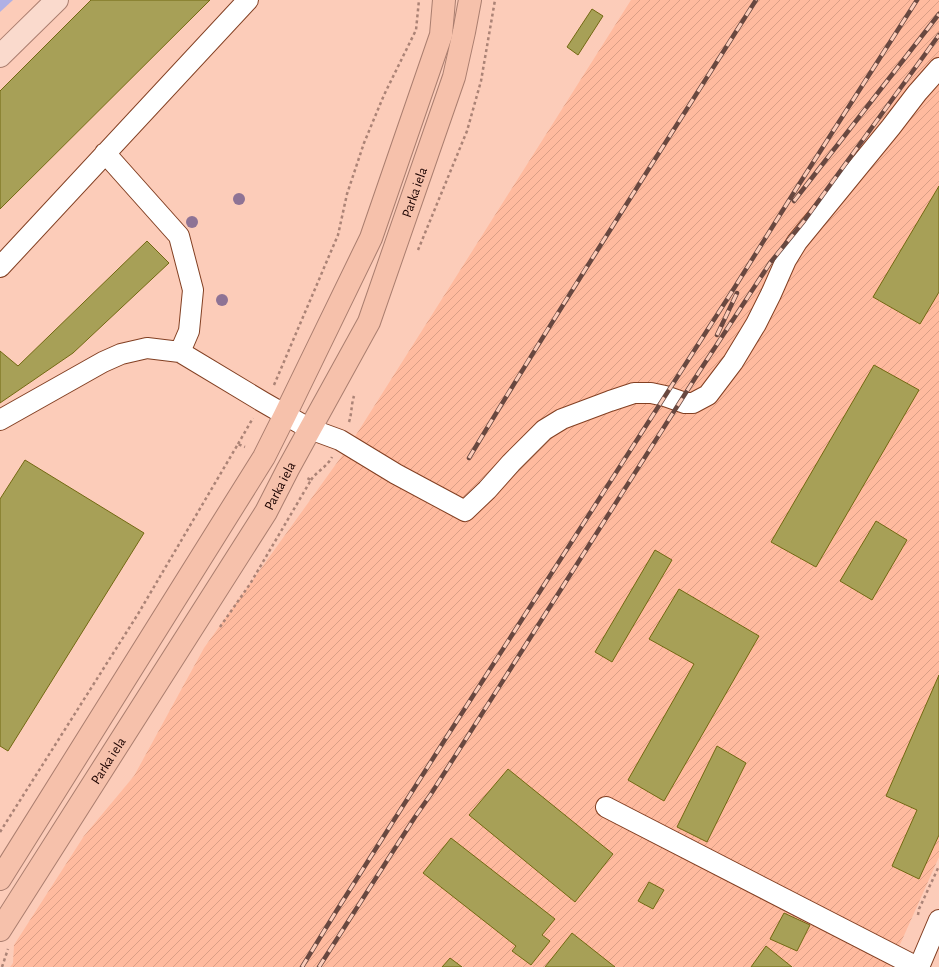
<svg xmlns="http://www.w3.org/2000/svg" width="939" height="967" font-family="'Alegreya Sans',sans-serif">
	<style>
		.industrial { fill: url(#industrial-furrows) }
		.park { fill: #afb0e5 }
		.building { fill: #a7a057; stroke: #726912 }
		.lines { fill: none; stroke-linecap: round; stroke-linejoin: round }
		.minor-casing { stroke: #823f22; stroke-width: 22 }
		.major-casing { stroke: #aa7e6f; stroke-width: 24 }
		.highway-casing { stroke: #aa7e6f; stroke-width: 24 }
		.path { stroke: #ab8376; stroke-width: 2.5; stroke-dasharray: 3 3; stroke-linecap: butt }
		.minor { stroke: #fff; stroke-width: 20 }
		.major { stroke: #fadacd; stroke-width: 22 }
		.highway { stroke: #f6c1ab; stroke-width: 22 }
		.rail-casing { stroke: #694840; stroke-width: 4.5 }
		.rail { stroke: #fcccb9; stroke-width: 3; stroke-dasharray: 9; stroke-linecap: butt }
		.tree { fill: #8e7395 }
		.labels { text-anchor: middle; stroke-width: 3.5; stroke-linejoin: round; paint-order: stroke }
		.street-label { font-size: 14px; fill: #1c0300; stroke: #fcccb9 }
	</style>
	<defs>
		<pattern id="industrial-furrows" width="10" height="10" patternUnits="userSpaceOnUse"><rect width="10" height="10" fill="#ffba9e"/><path d="M-1 1l2-2M0 10L10 0M9 11l2-2" fill="none" stroke="#da9e86"/></pattern>
	</defs>
	<rect width="100%" height="100%" fill="#fcccb9"/>
	<path class="industrial" d="M631 0H939V857L890 967H10L13 963 14 945 84 836 134 776 204 648 349 446Z"/>
	<path class="park" d="M0 0H13L0 12Z"/>
	<path class="building" d="M91 0H210L0 209V91Z
		M592 9 603 16 578 55 567 47Z
		M939 186V292L920 324 873 297Z
		M147 241 169 263 73 353 0 403V351L18 366Z
		M874 365 919 390 816 567 771 542Z
		M25 460 144 533 8 751 0 746V499Z
		M876 521 907 540 872 600 840 581Z
		M655 550 672 560 612 662 595 652Z
		M679 589 759 636 664 801 628 780 694 664 649 639Z
		M939 675V835L919 879 892 866 917 810 886 796Z
		M717 746 746 763 707 842 677 827Z
		M508 769 613 854 575 902 469 815Z
		M451 838 555 919 542 935 550 941 531 965 512 951 516 946 423 873Z
		M649 882 664 890 653 909 638 901Z
		M784 913 810 925 797 951 770 939Z
		M572 933 615 967H545Z
		M766 946 792 967H751Z
		M450 958 462 967H442Z"/>
	<g class="lines">
		<defs>
			<path id="minor" d="M105 153 179 236 193 290 189 331 180 352
				M0 267 248 0
				M0 420 103 362 121 354 147 348 180 352 263 402 310 429 340 440 396 474 465 511 487 490 511 463 544 430 562 419 610 401 634 393H651L665 396 685 403H693L708 395 733 362 756 324 771 294 786 260 797 242 891 127 917 93 939 68
				M606 807 917 967
				M919 967 939 920"/>
			<path id="major" d="M0 56 57 0"/>
			<g id="highway">
				<path d="M0 879 264 457 285 415 371 238 441 35 444 0"/>
				<path id="s1" d="M0 930 266 512 288 469 369 322 454 77 464 32 470 0"/>
			</g>
		</defs>
		<use href="#minor" class="minor-casing"/>
		<use href="#major" class="major-casing"/>
		<use href="#highway" class="highway-casing"/>
		<path class="path" d="M418 250 467 131 481 81 495 0
			M274 385 338 235 347 194 364 143 384 95 416 30 419 0
			M349 422C352 413 351 405 354 396
			M238 444 253 418
			M311 480C317 471 327 467 332 457
			M220 627 250 584 311 480 307 478
			M0 832 138 614 238 444 245 447
			M918 915 919 909 939 866
			M2 967 8 949"/>
		<use href="#minor" class="minor"/>
		<use href="#major" class="major"/>
		<use href="#highway" class="highway"/>
		<defs>
			<path id="rail" d="M794 201 939 14
				M717 335 737 293
				M469 458C562 303 660 152 756 0
				M302 967 337 910 446 738 733 290 798 186 917 0
				M319 967 415 817 431 794 699 372 770 263 804 221 939 35"/>
		</defs>
		<use href="#rail" class="rail-casing"/>
		<use href="#rail" class="rail"/>
	</g>
	<g class="tree">
		<circle cx="239" cy="199" r="6"/>
		<circle cx="192" cy="222" r="6"/>
		<circle cx="222" cy="300" r="6"/>
	</g>
	<g class="labels">
		<g class="street-label">
			<text dy="5" stroke="none"><textPath href="#s1" startOffset="849">Parka iela</textPath></text>
			<text dy="5" stroke="none"><textPath href="#s1" startOffset="525">Parka iela</textPath></text>
			<text dy="5" stroke="none"><textPath href="#s1" startOffset="201">Parka iela</textPath></text>
		</g>
	</g>
</svg>
